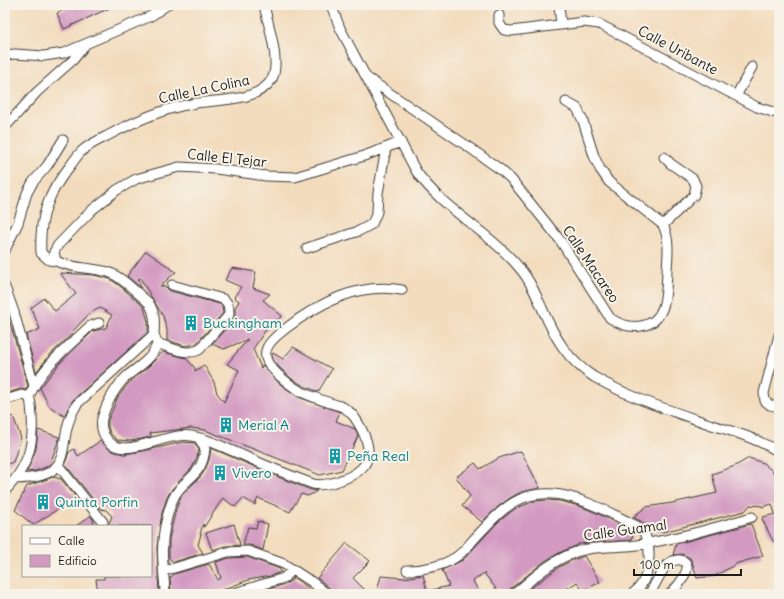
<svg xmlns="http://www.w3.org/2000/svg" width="784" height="599" font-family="Delius,sans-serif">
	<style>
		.building { fill: #d39ac1 }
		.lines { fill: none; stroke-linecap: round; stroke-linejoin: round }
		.minor-casing { stroke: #3c3934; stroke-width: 11 }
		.minor { stroke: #fff; stroke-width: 9 }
		.labels { text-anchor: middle; stroke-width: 4; stroke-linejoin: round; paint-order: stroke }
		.street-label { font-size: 14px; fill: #1c1c1c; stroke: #f7f3e8 }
		.culture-label { font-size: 14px; fill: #0d838f; stroke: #f7f3e8; text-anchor: start }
	</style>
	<rect width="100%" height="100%" fill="#f7f3e8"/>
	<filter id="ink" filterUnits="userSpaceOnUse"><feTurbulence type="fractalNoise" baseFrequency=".025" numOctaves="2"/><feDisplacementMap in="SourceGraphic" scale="8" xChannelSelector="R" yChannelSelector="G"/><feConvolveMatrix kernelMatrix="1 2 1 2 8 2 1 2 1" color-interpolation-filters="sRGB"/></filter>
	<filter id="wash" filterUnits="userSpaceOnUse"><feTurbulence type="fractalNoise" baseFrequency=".012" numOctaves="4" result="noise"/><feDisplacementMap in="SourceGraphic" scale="16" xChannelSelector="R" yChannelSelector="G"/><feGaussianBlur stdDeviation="0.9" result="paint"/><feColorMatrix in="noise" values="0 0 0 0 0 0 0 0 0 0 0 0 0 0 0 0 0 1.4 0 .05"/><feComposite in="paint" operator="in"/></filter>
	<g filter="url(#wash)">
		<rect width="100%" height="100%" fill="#f3dcbd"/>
		<g id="blocks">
			<path class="building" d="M73 5H116L64 29 57 13Z
				M146 251 176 272 160 286 166 287 170 291 220 304 222 306 223 313 196 344 185 346 167 340V330L163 316 140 278 138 279 141 288 127 276Z
				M232 268 256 272 253 288 270 294 263 300 282 316 265 331 253 349 261 368 263 365 279 383 298 397 340 412 336 421 355 429 356 431 358 436 342 470 320 475 205 430 191 428 150 433 151 437 131 441 117 440 110 433 108 427V420L118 397 128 384 149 366 163 352 186 358 195 368V371L204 365 214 382 217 393 224 402 239 370 227 364 248 339 224 349 212 344 234 319 235 315V308L239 301 234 297 241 287 225 280Z
				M60 273 94 275 110 279 120 286 144 307 148 322V332L73 400 64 416 49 406 40 388 60 363 93 331 106 328 112 315 100 308 90 313 72 332 73 333 51 354 36 372 26 335 40 329 31 308 44 298 55 311 76 294Z
				M5 305 28 386 26 390 20 389 5 394Z
				M293 347 332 369 318 392 304 386 292 379 281 369 273 360 272 355 273 353 283 359Z
				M13 416 21 438 13 462 5 465V419Z
				M38 430 59 437V439L50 464 46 467 35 471 27 472 36 449Z
				M100 441 112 451 127 455 125 454 143 451 183 442 195 443 199 450 197 457 192 468 172 489 167 497 162 513 157 547 159 594H98L96 579H104V576H151V526H108L112 516 106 510 101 509 65 464 69 452 74 449 78 456Z
				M211 448 283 479 311 490 317 491 308 496 301 494 290 512 258 498 255 505 243 498 235 507 223 498 204 527 203 524 200 534H201L198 545 203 553 174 562 172 561 169 558V539L176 509 182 495 201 476 205 470 209 460Z
				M521 451 540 488 521 492 510 498 499 506 482 522 462 506 470 496 456 477 475 463 480 469 499 458Z
				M749 458 763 463 779 477V543L773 541 762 519 763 517 775 514 772 504 762 507V506L750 505 745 511 663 532 649 529 641 521 633 517 646 507 672 503 717 493 712 474 735 466Z
				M53 477 61 479 75 496 58 509 33 525 15 510 27 486Z
				M547 500 560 501 579 506 597 513 634 532 631 540 578 544V545L561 552 545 561 510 589 508 594H500L484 573 473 581 480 594H376L381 576 404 578 423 575 427 591 449 586 442 570 463 560 498 522 516 508 535 501Z
				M90 516 93 519 94 526H76Z
				M258 521 268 524 263 550 250 545H243L248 527 256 528Z
				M234 524 240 545 226 546 212 550 206 533Z
				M751 524 763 556 738 563 715 576 697 578 693 564 690 558 682 554 673 555 676 544Z
				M347 543 370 561 353 578 369 594H333L331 589 317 578Z
				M584 556 600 582 583 591 577 582 559 594H523L559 567 573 560Z
				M247 557 280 569 281 572 270 576 248 580 212 594H171L170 578 174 574 209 564 218 580 221 578 216 562 229 558Z
				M293 577 317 594H252L285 584 292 580Z"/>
		</g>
	</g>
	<g filter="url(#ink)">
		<use href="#blocks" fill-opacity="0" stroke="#3c3934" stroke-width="1"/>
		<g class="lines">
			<defs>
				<path id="minor" d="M331 5 340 28 416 171C444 211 492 233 522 271 531 282 536 295 542 308 554 336 567 360 594 377 630 398 672 411 712 425 735 432 758 439 779 452
					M559 5 561 25
					M499 15V23L504 30 511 31 584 22 599 24 757 107 779 114
					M5 55 15 54 44 56 64 53 151 16 167 5
					M366 77 470 148 501 170 511 179 560 240 610 318C619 324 630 328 641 326 668 322 666 291 667 270 668 254 670 240 663 225L609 182 600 169 594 156 583 121 577 108 566 102
					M736 96 752 67
					M5 127 37 92 73 60 85 45
					M663 225 694 195 696 186 693 179 671 164 664 157
					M307 248 359 231 372 224 377 212 378 193 386 148
					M5 250 18 223 27 193 33 182 47 166 63 140
					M56 261 49 260 41 253C39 218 48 193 70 166 74 161 78 154 83 150 90 144 99 140 107 136 133 122 161 109 191 104 215 99 258 103 272 79 281 62 268 24 264 5
					M5 287 14 312 34 386
					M154 334 157 343C154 358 138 367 127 376 117 385 107 402 103 415 99 426 103 440 115 446 135 454 167 432 192 436 208 439 225 448 240 454 264 465 289 475 313 484 323 486 331 484 341 480 369 470 375 455 361 428 356 419 352 412 343 407 330 403 318 399 306 394 294 389 269 370 266 358 263 345 277 336 285 329 319 303 358 282 402 290
					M779 335 764 393 765 401 770 405 779 407
					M157 343C169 347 189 357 200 349L229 315C229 307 229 303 223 299L172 285
					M29 397C41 367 67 348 90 326L99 323
					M5 400 22 395 29 397C32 403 31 410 32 416 34 447 27 468 5 491
					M58 465 103 522
					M15 479C82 478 52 443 77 404L154 334C155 322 155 313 149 303 138 294 121 276 108 272 91 267 72 269 56 261L54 252 58 245 92 210 117 190 136 179 179 167 216 169 266 176 295 177 364 156 401 142
					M407 570C423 570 443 566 456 557 464 552 469 544 476 537 501 510 520 488 561 495 588 500 612 514 637 526 640 529 644 531 645 535 653 553 649 583 632 594
					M164 571 228 552 248 551 284 564 312 582 327 594
					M165 594C165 583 163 574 163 563 161 542 165 519 173 499 183 477 202 479 205 449L199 438
					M231 594 284 578 292 570
					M514 594C531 580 550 562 571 554 592 545 615 548 637 545 676 539 714 528 752 517
					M649 594C655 587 662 567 669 563 679 556 692 561 685 574 682 582 676 588 670 594
					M778 594 779 593"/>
			</defs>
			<use href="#minor" class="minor-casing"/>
			<use href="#minor" class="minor"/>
		</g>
	</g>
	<defs>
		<symbol id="building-bare" viewBox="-9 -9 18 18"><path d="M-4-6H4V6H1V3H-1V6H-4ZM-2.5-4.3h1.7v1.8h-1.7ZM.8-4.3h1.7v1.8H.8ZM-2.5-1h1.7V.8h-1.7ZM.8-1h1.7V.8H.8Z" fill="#0f9aa8" stroke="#f7f3e8" stroke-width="2.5" paint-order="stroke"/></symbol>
	</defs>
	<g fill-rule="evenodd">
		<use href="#building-bare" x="180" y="312" width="22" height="22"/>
		<use href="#building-bare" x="215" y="414" width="22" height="22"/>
		<use href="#building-bare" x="324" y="445" width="22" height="22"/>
		<use href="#building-bare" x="209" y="462" width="22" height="22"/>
		<use href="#building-bare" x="32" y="491" width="22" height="22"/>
	</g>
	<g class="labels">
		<g class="street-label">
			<text transform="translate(678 50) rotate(28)" y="5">Calle Uribante</text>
			<text transform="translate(204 89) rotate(-12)" y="5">Calle La Colina</text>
			<text transform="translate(227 158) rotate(6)" y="5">Calle El Tejar</text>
			<text transform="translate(591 264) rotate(56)" y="5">Calle Macareo</text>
			<text transform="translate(625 530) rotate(-8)" y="5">Calle Guamal</text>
		</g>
		<g class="culture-label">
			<text x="203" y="328">Buckingham</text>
			<text x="238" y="430">Merial A</text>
			<text x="347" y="461">Peña Real</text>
			<text x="232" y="478">Vivero</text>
			<text x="55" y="507">Quinta Porfin</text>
		</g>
	</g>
	<rect width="784" height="599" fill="none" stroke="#f7f3e8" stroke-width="20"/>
	<rect x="22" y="525" width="130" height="52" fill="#f7f3e8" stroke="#9f9d96"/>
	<rect x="30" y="538" width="20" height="6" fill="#ffffff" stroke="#9f9d96"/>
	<text x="58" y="545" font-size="12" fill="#1c1c1c">Calle</text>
	<rect x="30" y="555" width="20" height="12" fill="#d39ac1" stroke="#9f9d96"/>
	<text x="58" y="565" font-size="12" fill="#1c1c1c">Edificio</text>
	<path d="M634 569v6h107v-6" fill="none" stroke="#1c1c1c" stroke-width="2"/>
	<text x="640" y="569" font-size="12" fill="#1c1c1c" stroke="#f7f3e8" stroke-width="3" paint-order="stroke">100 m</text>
</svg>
